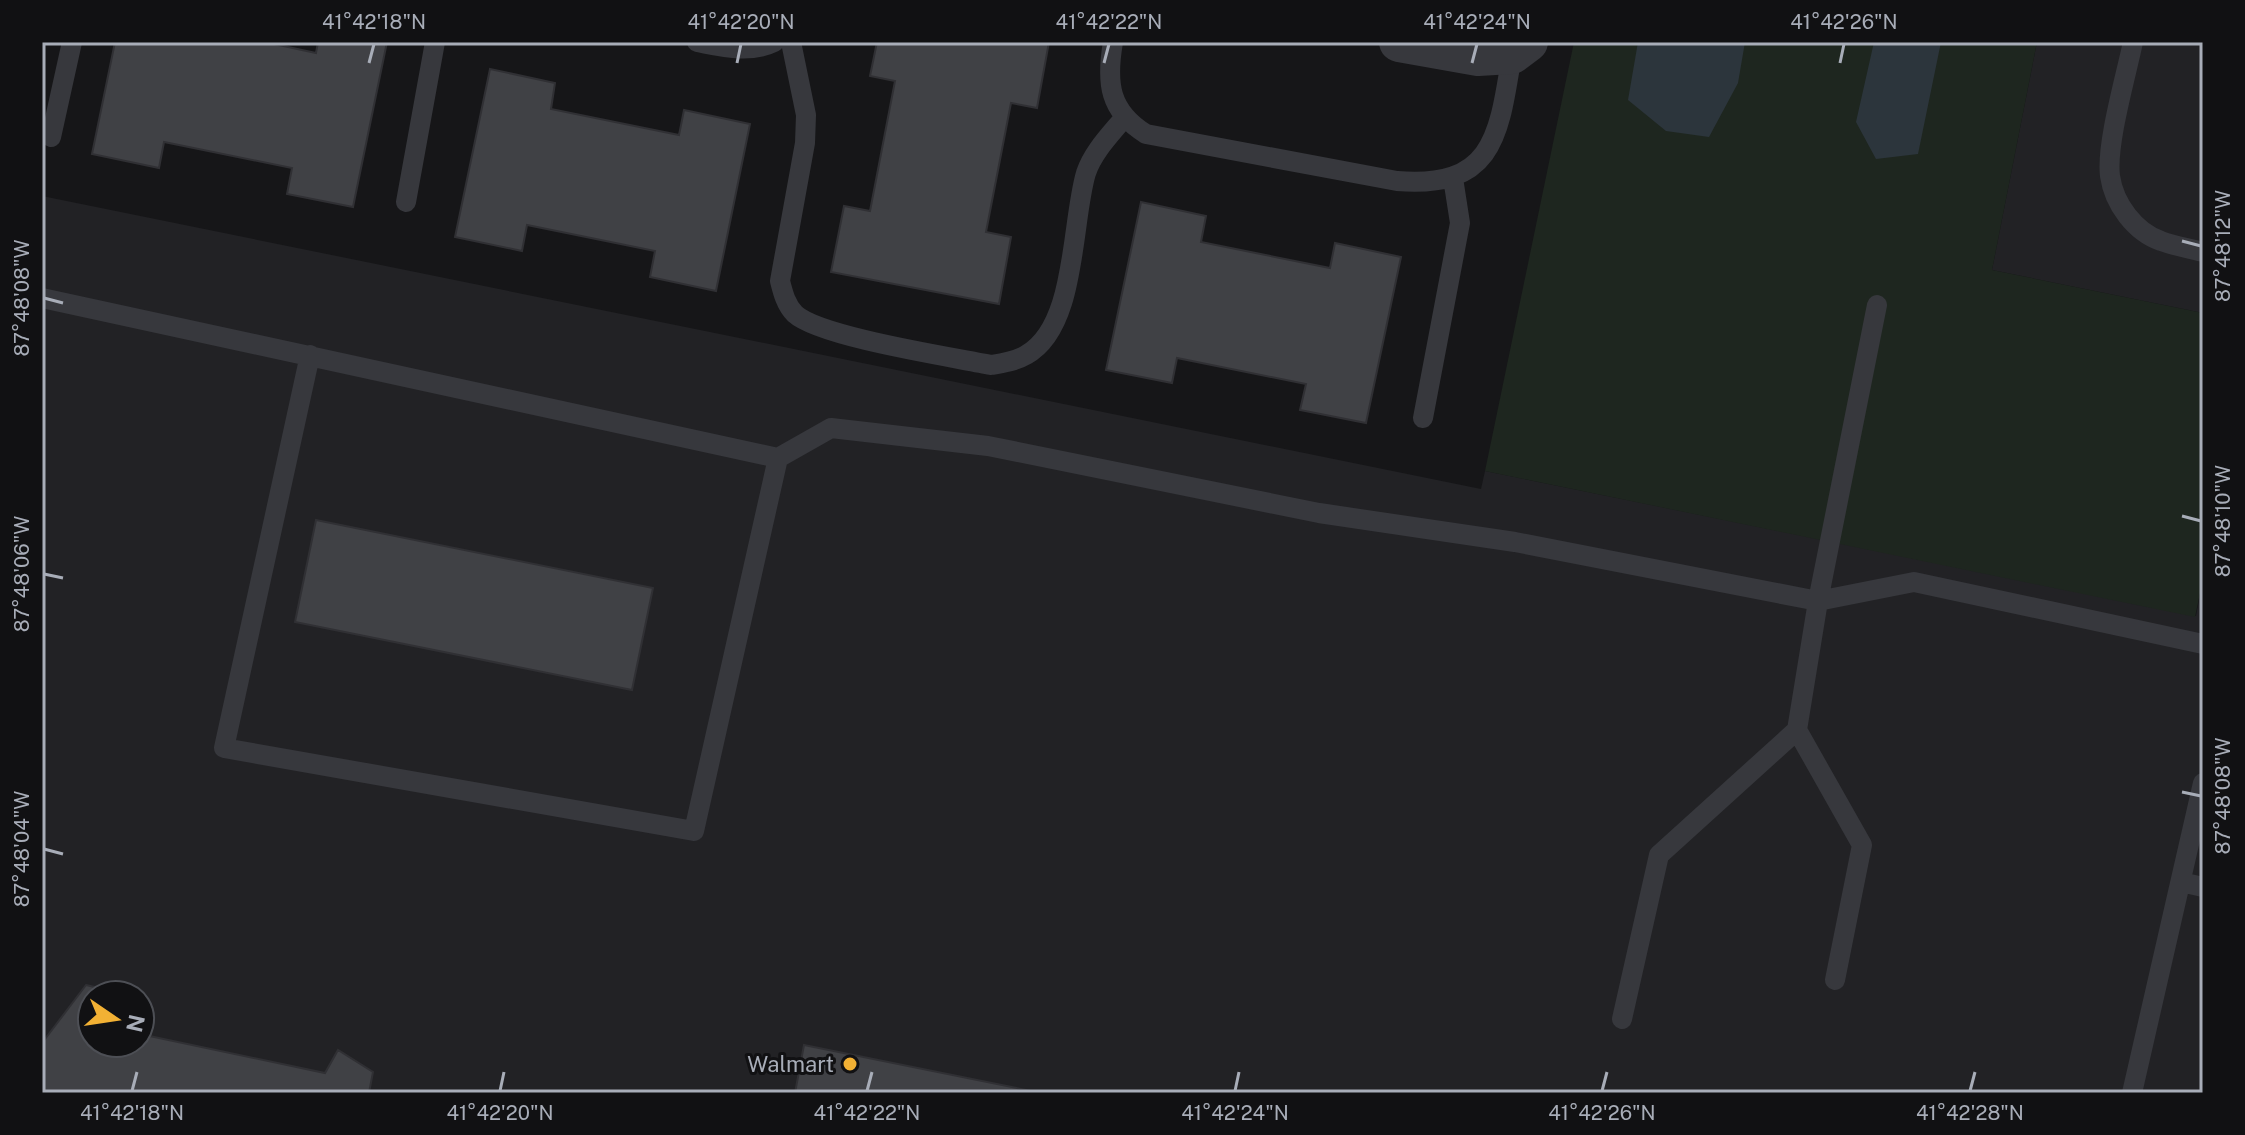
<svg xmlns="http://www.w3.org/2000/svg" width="2245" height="1135" font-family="'Public Sans',sans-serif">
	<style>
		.built { fill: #222225; fill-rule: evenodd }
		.green { fill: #1e261f }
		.water { fill: #2c353c }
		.building { fill: #404145; stroke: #303034; stroke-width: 2 }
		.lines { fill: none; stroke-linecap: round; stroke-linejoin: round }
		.lane { stroke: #37383d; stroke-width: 20 }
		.street { stroke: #37383d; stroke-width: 40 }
		.ticks { fill: none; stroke: #a8adb8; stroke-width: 3 }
		.poi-dot { fill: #f2b134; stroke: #111113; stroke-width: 3 }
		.labels { text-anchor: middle; stroke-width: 6; stroke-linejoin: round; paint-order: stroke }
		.poi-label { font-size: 22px; fill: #a8adb8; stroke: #111113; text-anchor: end }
		.neatline { fill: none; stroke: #a8adb8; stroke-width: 3 }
		.ticks-label { font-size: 20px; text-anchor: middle; fill: #a8adb8 }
	</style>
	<rect width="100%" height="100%" fill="#161618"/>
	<path class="built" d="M2037 42H2203V313L1992 270Z
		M42 196 1481 489 1485 471 2196 616 2203 579V1093H42ZM92 995H140V1043H92Z"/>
	<path class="green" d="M1574 42H2037L1992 270 2203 313V579L2195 617 1485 471Z"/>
	<path class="water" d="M1638 42H1745L1738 83 1709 137 1666 131 1628 100Z
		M1874 42H1941L1918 154 1876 159 1856 122Z"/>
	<path class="building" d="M115 42H265L316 53 318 42H387L353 207 287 194 292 168 164 142 159 168 92 154Z
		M877 42H1049L1037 108 1011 103 986 232 1011 237 999 304 831 272 844 206 870 211 895 81 870 76Z
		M490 69 555 83 551 109 679 135 684 110 750 124 716 291 650 277 655 251 527 225 522 251 455 237Z
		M1141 202 1206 216 1201 242 1330 268 1335 243 1401 257 1366 423 1300 410 1306 384 1177 358 1172 383 1106 370Z
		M316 520 653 588 632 690 295 622Z
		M86 985 129 995H92V1043H140V1034L325 1073 338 1050 373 1072 369 1093H42V1043Z
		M804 1045 1041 1093H795Z"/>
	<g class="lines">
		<path class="lane" d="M697 42C723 47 750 54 774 42
			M791 42 806 115 805 143 780 281C783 293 786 305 795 314 820 337 952 357 991 365 1003 363 1016 361 1026 355 1077 327 1071 223 1086 173 1093 152 1110 135 1124 118
			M1113 42C1106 83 1109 111 1146 134L1397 181C1495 189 1499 134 1512 54
			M2133 42C2126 76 2106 144 2110 176 2114 204 2135 232 2161 241 2174 246 2189 248 2203 252
			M51 137 72 42
			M406 202 435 42
			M42 298 778 458 694 831 224 748 310 355
			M1423 418 1460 223 1453 178
			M778 458 831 428 988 446 1319 513 1515 542 1818 601 1914 582 2203 644
			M2181 882 2203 887
			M1835 980 1862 845 1797 730 1818 601 1877 305
			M1622 1019 1659 855 1797 730
			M2132 1093 2203 783"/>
		<path class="street" d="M1399 42 1478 56 1512 54 1528 42"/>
	</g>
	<path class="ticks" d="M369 63 374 44M737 63 741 44M1104 63 1109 44M1472 63 1477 44M1840 63 1844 44M2182 241 2201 246M44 298 63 303M2182 516 2201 521M44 574 63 578M2182 792 2201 796M44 849 63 854M132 1091 137 1072M500 1091 504 1072M867 1091 872 1072M1235 1091 1239 1072M1602 1091 1607 1072M1970 1091 1975 1072"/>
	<circle class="poi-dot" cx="850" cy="1064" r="8"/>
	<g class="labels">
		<g class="poi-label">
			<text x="834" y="1072">Walmart</text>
		</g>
	</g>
	<rect width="2245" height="1135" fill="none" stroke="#111113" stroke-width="88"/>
	<g transform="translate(116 1019) rotate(103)"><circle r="38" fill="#111113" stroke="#4d4f55" stroke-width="2"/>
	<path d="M0-6L14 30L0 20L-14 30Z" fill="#f2b134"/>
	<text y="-12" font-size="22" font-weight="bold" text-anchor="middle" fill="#a8adb8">N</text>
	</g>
	<rect x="44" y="44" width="2157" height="1047" class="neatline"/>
	<g class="ticks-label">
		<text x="374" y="29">41°42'18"N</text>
		<text x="741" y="29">41°42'20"N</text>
		<text x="1109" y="29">41°42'22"N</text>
		<text x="1477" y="29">41°42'24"N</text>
		<text x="1844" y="29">41°42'26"N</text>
		<text transform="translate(2223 246) rotate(-90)" y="7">87°48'12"W</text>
		<text transform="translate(22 298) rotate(-90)" y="7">87°48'08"W</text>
		<text transform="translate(2223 521) rotate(-90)" y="7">87°48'10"W</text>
		<text transform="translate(22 574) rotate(-90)" y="7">87°48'06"W</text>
		<text transform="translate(2223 796) rotate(-90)" y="7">87°48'08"W</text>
		<text transform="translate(22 849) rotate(-90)" y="7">87°48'04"W</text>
		<text x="132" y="1120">41°42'18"N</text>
		<text x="500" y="1120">41°42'20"N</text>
		<text x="867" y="1120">41°42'22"N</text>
		<text x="1235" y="1120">41°42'24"N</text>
		<text x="1602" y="1120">41°42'26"N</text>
		<text x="1970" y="1120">41°42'28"N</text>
	</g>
</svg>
